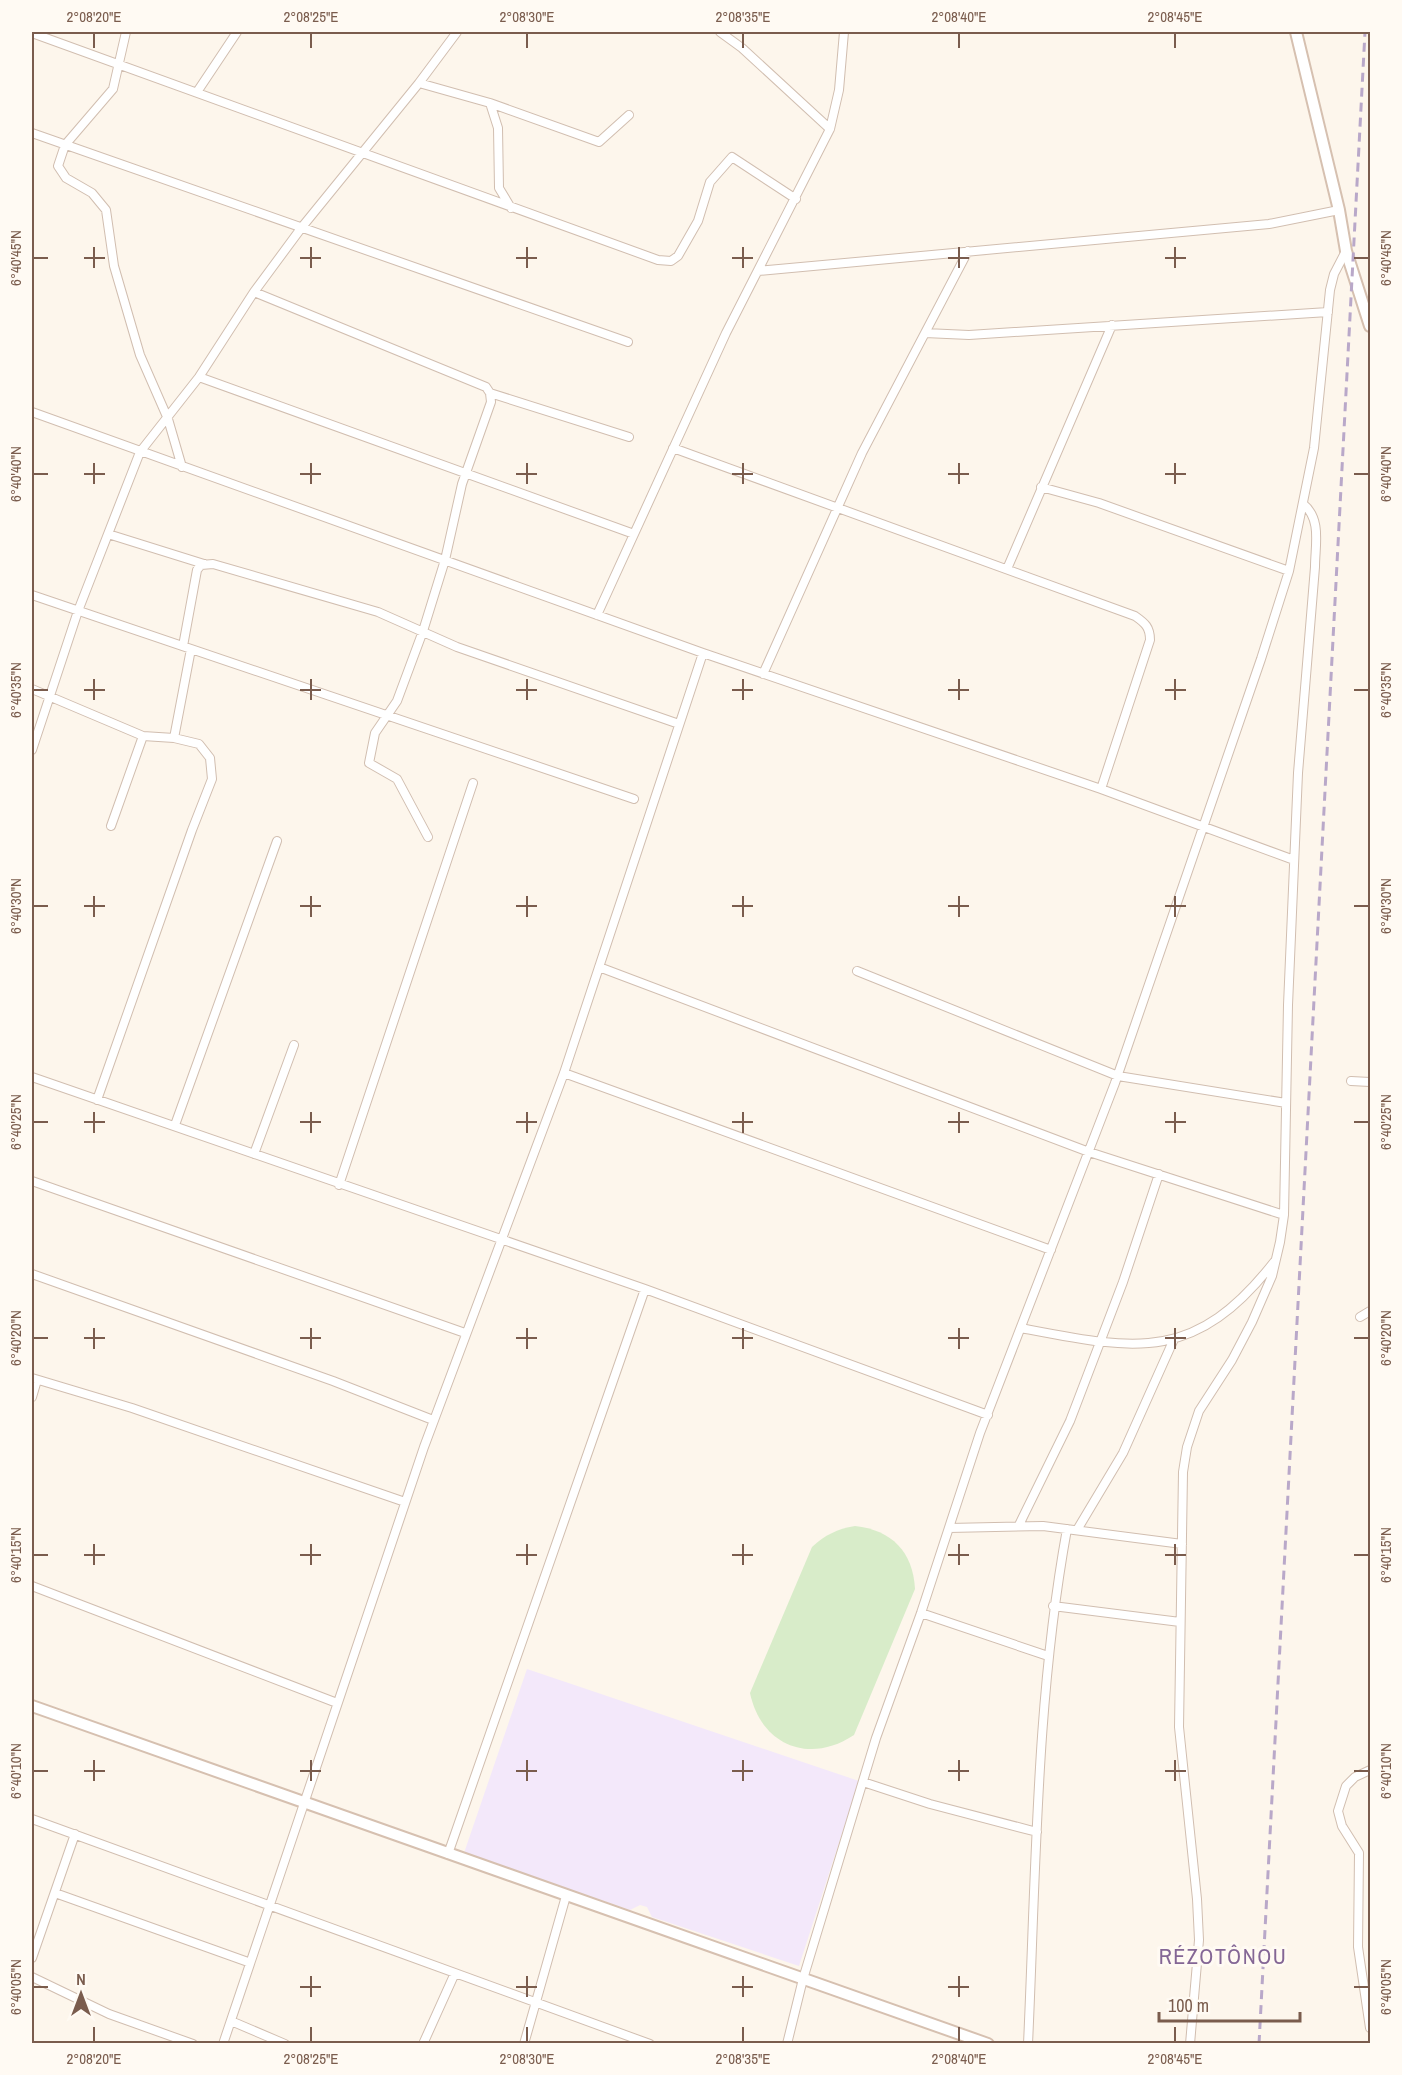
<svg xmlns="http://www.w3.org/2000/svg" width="1402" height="2075" font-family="'Archivo Narrow',sans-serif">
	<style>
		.education { fill: #f3e8fa }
		.green { fill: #d8ecc9 }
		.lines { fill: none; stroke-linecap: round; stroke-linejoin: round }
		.street-casing { stroke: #d1beb0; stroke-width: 10 }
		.secondary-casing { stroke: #d6c0b0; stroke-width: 14 }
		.street { stroke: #fff; stroke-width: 8 }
		.secondary { stroke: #fff; stroke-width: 10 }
		.rail { stroke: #b9a8c9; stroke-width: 3; stroke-dasharray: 9 6; stroke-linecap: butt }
		.ticks { fill: none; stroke: #7a5c4d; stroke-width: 2 }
		.labels { text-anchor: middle; stroke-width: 6; stroke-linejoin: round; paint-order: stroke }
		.quarter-label { font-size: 22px; letter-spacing: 1.5px; fill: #846695; stroke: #fffaf3 }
		.neatline { fill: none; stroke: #7a5c4d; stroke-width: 2 }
		.ticks-label { font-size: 15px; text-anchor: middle; fill: #7a5c4d }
	</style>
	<rect width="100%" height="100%" fill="#fdf6ec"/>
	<path class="education" d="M527 1669 859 1781 799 1966 652 1917 647 1907 640 1905 630 1910 464 1853Z"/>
	<path class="green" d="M855 1526C892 1530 913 1552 915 1589L854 1735C809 1765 761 1745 750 1693L812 1547C825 1535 837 1529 855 1526Z"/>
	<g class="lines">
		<defs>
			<path id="street" d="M126 32 113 89 65 145 58 166 66 178 92 193 106 210 114 266 140 355 168 419 182 467
				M720 32 742 48 830 129
				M32 33 658 260 671 261 678 256 698 221 710 182 732 157 796 199
				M419 83 457 32
				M197 92 237 32
				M490 103 498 128 499 188 511 208
				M32 133 628 342
				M758 271 1269 224 1339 210
				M254 292 486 387 490 393 491 402 462 484 445 560 423 631 397 701 375 733 369 763 397 779 428 837
				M925 333 969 335 1328 312
				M199 377 634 534
				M490 393 629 437
				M32 412 703 653 1101 789 1294 860
				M673 448 1135 616C1145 623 1150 627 1150 640L1101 789
				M1041 487 1099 503 1289 571
				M108 534 204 564
				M1007 569 1112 325
				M32 595 634 799
				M597 615 726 333 830 129 839 90 844 32
				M183 646 197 570 201 565 213 564 378 612 457 647 679 724
				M763 674 862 453 968 251
				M32 689 143 736 174 738 199 744 210 758 212 779 192 830 97 1100
				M174 738 191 649
				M32 750 78 611 140 452 199 377 254 292 302 227 419 83 490 103 599 142 629 115
				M111 826 143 736
				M599 967 1089 1152 1284 1215
				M857 971 1118 1076 1286 1103
				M564 1073 1051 1250
				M32 1077 645 1289 988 1415
				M1351 1081 1370 1082
				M175 1125 277 841
				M254 1154 294 1045
				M32 1181 465 1333
				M339 1185 473 783
				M32 1274 333 1381 433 1420
				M1360 1317 1370 1311
				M1021 1328C1136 1350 1194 1364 1274 1262
				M32 1378 132 1408 405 1502
				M32 1397 37 1380
				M1019 1525 1070 1421 1123 1282 1159 1174
				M949 1528 1043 1526 1182 1544
				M1077 1530 1123 1453 1174 1339
				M32 1586 337 1703
				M1053 1606 1180 1622
				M921 1613 1048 1656
				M1370 1770 1355 1777 1346 1786 1338 1811 1342 1826 1359 1853 1358 1947 1370 2028
				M863 1782 930 1804 1037 1832
				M32 1819 650 2044
				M448 1854 645 1289
				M55 1893 248 1962
				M32 1958 75 1834
				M32 1977 109 2014 193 2044
				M231 2021 285 2044
				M223 2044 424 1447 564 1073 703 653
				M423 2044 455 1973
				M524 2044 566 1896
				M787 2044 803 1979 876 1738 921 1613 980 1433 1115 1083 1261 659 1289 571 1314 448 1330 290 1334 274 1346 251
				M1028 2044C1036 1872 1036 1698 1067 1529
				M1190 2044 1199 1940 1197 1899 1179 1727 1183 1472 1187 1447 1199 1411 1232 1360 1252 1322 1272 1276 1280 1242 1284 1215 1288 1005 1298 773 1315 567C1315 545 1322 519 1303 504"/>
			<path id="secondary" d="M1296 32 1339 210 1346 251 1370 326
				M32 1706 988 2044"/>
		</defs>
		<use href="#street" class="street-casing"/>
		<use href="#secondary" class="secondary-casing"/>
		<use href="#street" class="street"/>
		<use href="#secondary" class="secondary"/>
		<path class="rail" d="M1259 2044 1365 32"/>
	</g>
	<path class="ticks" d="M94 33V48M311 33V48M527 33V48M743 33V48M959 33V48M1175 33V48M94 247V268M311 247V268M527 247V268M743 247V268M959 247V268M1175 247V268M33 258H48M84 258H105M300 258H321M516 258H537M732 258H753M948 258H969M1165 258H1186M1354 258H1369M94 463V484M311 463V484M527 463V484M743 463V484M959 463V484M1175 463V484M33 474H48M84 474H105M300 474H321M516 474H537M732 474H753M948 474H969M1165 474H1186M1354 474H1369M94 679V700M311 679V700M527 679V700M743 679V700M959 679V700M1175 679V700M33 690H48M84 690H105M300 690H321M516 690H537M732 690H753M948 690H969M1165 690H1186M1354 690H1369M94 896V917M311 896V917M527 896V917M743 896V917M959 896V917M1175 896V917M33 906H48M84 906H105M300 906H321M516 906H537M732 906H753M948 906H969M1165 906H1186M1354 906H1369M94 1112V1133M311 1112V1133M527 1112V1133M743 1112V1133M959 1112V1133M1175 1112V1133M33 1122H48M84 1122H105M300 1122H321M516 1122H537M732 1122H753M948 1122H969M1165 1122H1186M1354 1122H1369M94 1328V1349M311 1328V1349M527 1328V1349M743 1328V1349M959 1328V1349M1175 1328V1349M33 1338H48M84 1338H105M300 1338H321M516 1338H537M732 1338H753M948 1338H969M1165 1338H1186M1354 1338H1369M94 1544V1565M311 1544V1565M527 1544V1565M743 1544V1565M959 1544V1565M1175 1544V1565M33 1555H48M84 1555H105M300 1555H321M516 1555H537M732 1555H753M948 1555H969M1165 1555H1186M1354 1555H1369M94 1760V1781M311 1760V1781M527 1760V1781M743 1760V1781M959 1760V1781M1175 1760V1781M33 1771H48M84 1771H105M300 1771H321M516 1771H537M732 1771H753M948 1771H969M1165 1771H1186M1354 1771H1369M311 1976V1997M527 1976V1997M743 1976V1997M959 1976V1997M33 1987H48M300 1987H321M516 1987H537M732 1987H753M948 1987H969M1354 1987H1369M94 2027V2042M311 2027V2042M527 2027V2042M743 2027V2042M959 2027V2042M1175 2027V2042"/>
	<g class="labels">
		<g class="quarter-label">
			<text x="1223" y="1964">RÉZOTÔNOU</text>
		</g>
	</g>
	<rect width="1402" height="2075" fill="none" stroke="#fffaf3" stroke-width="66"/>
	<g transform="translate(81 1994)" stroke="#fffaf3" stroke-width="4.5" paint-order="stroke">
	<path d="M0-4.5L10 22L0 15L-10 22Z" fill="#7a5c4d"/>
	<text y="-9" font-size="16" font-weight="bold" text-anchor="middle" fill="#7a5c4d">N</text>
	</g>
	<path d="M1159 2012v9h141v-9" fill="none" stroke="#7a5c4d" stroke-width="3"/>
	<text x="1168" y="2012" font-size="18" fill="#7a5c4d" stroke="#fffaf3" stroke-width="4.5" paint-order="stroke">100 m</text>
	<rect x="33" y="33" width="1336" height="2009" class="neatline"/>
	<g class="ticks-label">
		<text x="94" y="22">2°08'20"E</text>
		<text x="311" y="22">2°08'25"E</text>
		<text x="527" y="22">2°08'30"E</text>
		<text x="743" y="22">2°08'35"E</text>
		<text x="959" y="22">2°08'40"E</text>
		<text x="1175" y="22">2°08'45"E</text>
		<text transform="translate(16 258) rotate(-90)" y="5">6°40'45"N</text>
		<text transform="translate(1386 258) rotate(-90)" y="5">6°40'45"N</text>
		<text transform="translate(16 474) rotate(-90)" y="5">6°40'40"N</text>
		<text transform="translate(1386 474) rotate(-90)" y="5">6°40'40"N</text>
		<text transform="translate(16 690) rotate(-90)" y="5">6°40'35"N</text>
		<text transform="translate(1386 690) rotate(-90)" y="5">6°40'35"N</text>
		<text transform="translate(16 906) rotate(-90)" y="5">6°40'30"N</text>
		<text transform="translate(1386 906) rotate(-90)" y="5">6°40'30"N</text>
		<text transform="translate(16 1122) rotate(-90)" y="5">6°40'25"N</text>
		<text transform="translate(1386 1122) rotate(-90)" y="5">6°40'25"N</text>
		<text transform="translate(16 1338) rotate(-90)" y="5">6°40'20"N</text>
		<text transform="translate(1386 1338) rotate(-90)" y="5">6°40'20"N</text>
		<text transform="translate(16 1555) rotate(-90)" y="5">6°40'15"N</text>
		<text transform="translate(1386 1555) rotate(-90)" y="5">6°40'15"N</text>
		<text transform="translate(16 1771) rotate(-90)" y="5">6°40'10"N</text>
		<text transform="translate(1386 1771) rotate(-90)" y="5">6°40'10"N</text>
		<text transform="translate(16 1987) rotate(-90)" y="5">6°40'05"N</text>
		<text transform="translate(1386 1987) rotate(-90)" y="5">6°40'05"N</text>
		<text x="94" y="2064">2°08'20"E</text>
		<text x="311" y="2064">2°08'25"E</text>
		<text x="527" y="2064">2°08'30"E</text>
		<text x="743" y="2064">2°08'35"E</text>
		<text x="959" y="2064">2°08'40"E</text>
		<text x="1175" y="2064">2°08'45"E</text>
	</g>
</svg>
